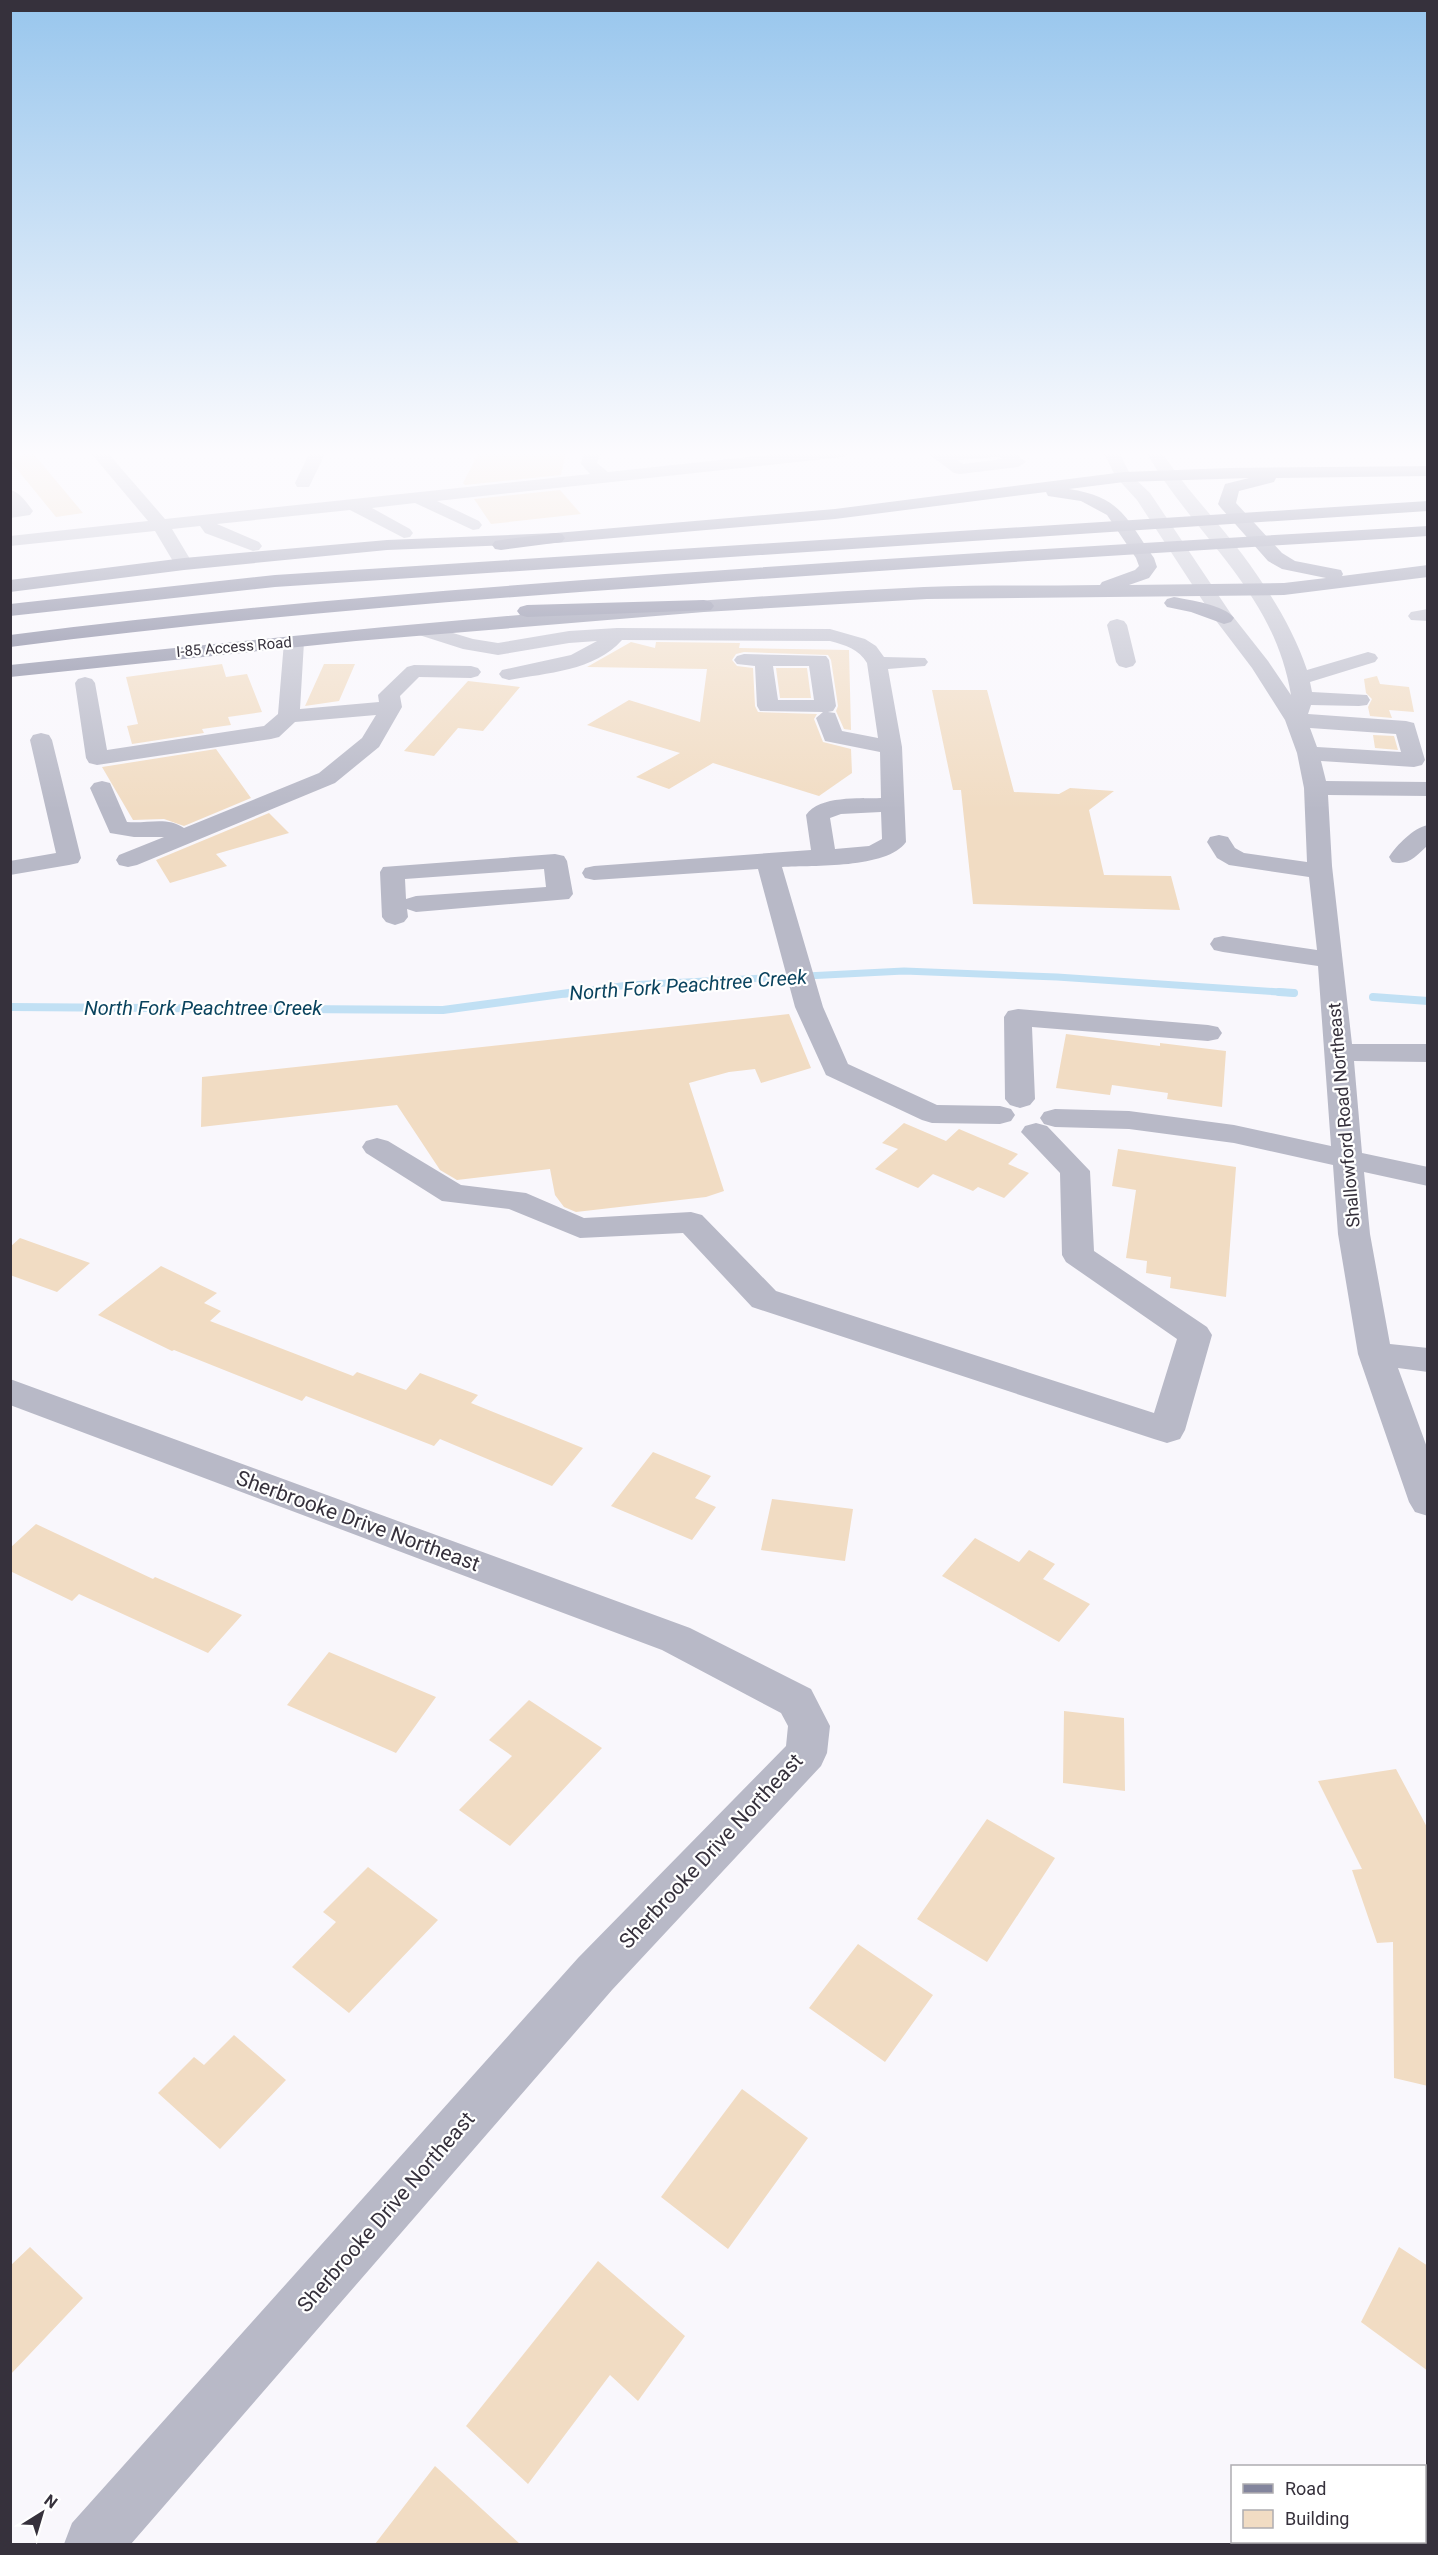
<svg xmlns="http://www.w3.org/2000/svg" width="1438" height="2555" font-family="Roboto,sans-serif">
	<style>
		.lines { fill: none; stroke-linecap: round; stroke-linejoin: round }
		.stream-far1 { stroke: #c1e0f4; stroke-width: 7 }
		.stream { stroke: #c1e0f4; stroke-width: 8 }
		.building { fill: #f1dcc3 }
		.minor { fill: #b8b9c7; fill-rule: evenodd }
		.major { fill: #83859d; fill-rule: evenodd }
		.highway { fill: #70728e; fill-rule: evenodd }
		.labels { text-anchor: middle; stroke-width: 4.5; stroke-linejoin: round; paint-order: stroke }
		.far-street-label { font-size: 15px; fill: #36313c; stroke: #fff }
		.street-label { font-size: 18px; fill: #36313c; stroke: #fff }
		.water-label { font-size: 20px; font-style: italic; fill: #0a435e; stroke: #fff }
		.near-street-label { font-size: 21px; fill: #36313c; stroke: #fff }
	</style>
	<rect width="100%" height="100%" fill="#f9f7fc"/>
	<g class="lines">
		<path class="stream-far1" d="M565 994 628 985 904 971 1057 977 1294 993"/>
		<path class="stream" d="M1279 992 1294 993
			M1373 997 1428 1001
			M10 1007 443 1010 576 992"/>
	</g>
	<path class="building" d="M25 452H32L83 513 56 517 12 463Z
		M479 452H566L561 475 465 485 463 483Z
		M560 490 581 514 491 524 474 499Z
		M631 642 655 648 656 642 740 643 739 648 849 650 851 730 844 729 836 711 838 706 831 660 828 655 744 652 736 654 732 660 737 666 753 668 755 706 758 712 817 714 814 719 823 742 851 749 852 773 819 796 713 763 669 789 636 777 680 753 587 725 629 700 700 722 707 669 587 667Z
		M222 664 226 677 247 674 262 712 228 717 231 725 202 729 204 733 132 744 127 726 138 724 126 677Z
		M324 664H355L339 701 305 706Z
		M776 668H807L811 698H780Z
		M1377 676 1380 684 1409 687 1414 712 1389 710 1392 718 1370 716 1368 707 1372 699 1366 693 1364 679Z
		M468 681 520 687 483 731 458 728 434 756 404 751Z
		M932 690H987L1014 792 1059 794 1070 788 1114 791 1089 810 1104 875 1171 876 1180 910 973 904 961 790H953Z
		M1373 735 1394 736 1398 750 1375 748Z
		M216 749 251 798 184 826 164 819 133 820 102 767Z
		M269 813 289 833 216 854 227 866 170 883 156 860Z
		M789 1014 811 1068 761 1083 755 1069 729 1072 689 1083 724 1191 706 1197 576 1212 564 1207 555 1195 550 1169 457 1180 440 1170 397 1105 201 1127 202 1077Z
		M1066 1034 1160 1046V1043L1226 1051 1222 1107 1167 1099 1168 1093 1112 1085 1110 1095 1056 1088Z
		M904 1123 946 1141 959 1129 1018 1154 1008 1164 1029 1173 1004 1198 978 1187 973 1191 933 1174 918 1188 875 1169 898 1149 882 1143Z
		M1118 1149 1236 1167 1226 1297 1170 1288 1171 1277 1146 1273 1147 1261 1126 1258 1136 1190 1112 1186Z
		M20 1238 90 1263 57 1292 10 1275V1247Z
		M161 1266 217 1293 204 1303 221 1311 210 1321 353 1376 357 1372 406 1390 420 1373 478 1395 471 1403 583 1448 552 1486 440 1439 434 1446 306 1396 302 1401 174 1350 172 1351 98 1315Z
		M653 1452 711 1476 695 1498 716 1507 692 1540 611 1506Z
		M772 1499 853 1509 845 1561 761 1550Z
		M36 1524 153 1579 155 1577 242 1615 208 1653 79 1594 72 1601 10 1571V1548Z
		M975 1538 1019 1562 1029 1550 1055 1564 1043 1579 1090 1604 1059 1642 942 1576Z
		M329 1652 436 1697 396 1753 287 1705Z
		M529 1700 602 1748 510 1846 459 1810 512 1756 489 1740Z
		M1064 1711 1124 1718 1125 1791 1063 1783Z
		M1396 1769 1428 1829V2086L1394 2078 1393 1942 1377 1943 1352 1870 1362 1869 1318 1781Z
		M987 1819 1055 1858 987 1962 917 1919Z
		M368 1867 438 1920 349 2013 292 1967 336 1922 323 1912Z
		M858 1944 933 1995 885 2062 809 2008Z
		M234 2035 286 2080 220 2149 158 2093 194 2057 204 2065Z
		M742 2089 808 2138 728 2249 661 2197Z
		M30 2247 83 2298 10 2375V2266Z
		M1399 2247 1428 2266V2371L1361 2322Z
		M598 2261 685 2336 638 2401 610 2375 528 2484 466 2426Z
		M435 2466 520 2544H375Z"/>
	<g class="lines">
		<path class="minor" d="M90 452H107L165 519 590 474 581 464 584 452H603L599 456 597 463 608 472 795 452H851L843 457 437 501 479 521 482 525 479 529 473 530 415 503 372 508 410 529 413 533 410 537 404 538 350 510 217 524 259 542 262 546 259 550 253 551 205 533 200 526 172 529 193 564 191 568H177L155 531 10 546V536L148 521Z
			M310 452H326L309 487H297L295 483Z
			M926 452H1014L1026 462 1018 467 960 474 954 473ZM999 457 1002 459 963 464 957 460Z
			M1103 452H1119L1130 474 1150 493 1231 614 1268 661 1291 695C1274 591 1195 537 1146 452H1162C1185 489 1216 519 1242 554 1268 589 1293 628 1307 670L1368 652 1375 654 1378 658 1375 662 1310 682 1312 692 1367 695 1370 700 1367 705 1359 706 1311 705 1308 714 1406 721 1414 723 1425 760 1422 765 1414 767 1321 761 1326 781 1428 782V796L1328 795 1332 866 1352 1044H1428V1062L1354 1061 1362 1153 1428 1167V1186L1364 1172 1370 1234 1390 1344 1428 1348V1372L1398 1368 1428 1450V1516L1415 1512 1409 1502 1358 1354 1338 1234 1333 1165 1234 1143 1129 1129 1055 1127 1044 1124 1040 1118 1044 1112 1055 1109 1129 1111 1234 1125 1331 1146 1318 966 1223 952 1214 950 1210 944 1214 938 1223 936 1317 950 1309 877 1229 865 1217 858 1207 842 1210 837 1219 835 1228 837 1235 848 1244 853 1307 862 1304 788 1297 753 1285 720 1252 668 1214 618 1137 500 1116 477ZM1310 728 1396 734 1401 752 1317 747Z
			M10 490C20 492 27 503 33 511L30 515 10 518Z
			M1428 609V621L1411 620 1408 616 1411 612Z
			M1117 619 1124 621 1127 625 1136 662 1133 666 1126 668 1119 666 1116 662 1107 625 1110 621Z
			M423 624 473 639 498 643 569 631 617 628 830 629 865 639 876 646 884 657 925 658 928 662 925 666 888 669 902 747 906 842C887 869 813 865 782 867L823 1007 848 1064 937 1105 1000 1106 1011 1109 1015 1115 1011 1121 1000 1124 932 1123 922 1120 826 1075 795 1007 758 869 594 880 585 878 582 873 585 868 594 866 811 850 806 815C820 795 859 799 881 798L880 752 825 741 816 718 823 712 760 711 757 706 755 666 737 664 734 660 737 656 744 654 826 656 829 660 836 706 833 711 828 712 835 713 842 731 878 738 867 663C859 649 845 645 830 641L622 640C595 671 546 673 509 680L502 678 499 674 502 670 571 655 597 641 569 643 498 655 463 649 416 634 413 630 416 626ZM773 666H809L814 700H778ZM881 812 882 839 869 846 835 849 830 818 841 814Z
			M294 636 301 638 304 642 300 709 379 702 378 695 382 691 407 667 414 665 471 666 478 668 481 672 478 676 471 678 419 677 400 696 402 707 379 747 335 783 137 865 128 867 119 865 116 860 119 855 164 837H134L110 833 90 788 94 783 102 781 110 783 127 822C147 824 167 816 184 828L319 773 362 738 376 715 295 722 279 737 271 739 97 765 89 763 86 758 75 683 78 679 85 677 92 679 95 683 107 750 264 726 278 714 284 642 287 638Z
			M41 733 49 735 52 740 81 858 78 863 69 865 10 875V861L56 853 30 740 33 735Z
			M1428 825V845C1416 856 1409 866 1392 862L1389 857C1397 845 1413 828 1428 825Z
			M555 854 564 856 567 861 573 894 569 899 416 912 407 909 408 917 404 922 395 925 386 922 382 917 380 872 383 867ZM544 869 546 887 416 896 406 899 405 879Z
			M1018 1009 1208 1025 1218 1027 1222 1033 1218 1039 1208 1041 1032 1027 1035 1099 1030 1105 1020 1108 1010 1105 1005 1099 1004 1017 1008 1011Z
			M1036 1123 1047 1126 1090 1171 1094 1251 1207 1327 1212 1335 1185 1430 1180 1439 1167 1443 1154 1439 752 1307 683 1233 580 1238 509 1209 442 1201 366 1153 362 1147 366 1141 377 1138 388 1141 461 1185 526 1193 584 1218 691 1212 702 1215 776 1291 1154 1413 1177 1339 1066 1262 1062 1255 1060 1173 1021 1132 1025 1126Z
			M10 1379 690 1628 811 1689 830 1726 827 1753 821 1766 612 1990 131 2544H64L72 2523 578 1958 786 1746 788 1726 781 1713 662 1650 10 1405Z"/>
		<path class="major" d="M1428 466V476L1276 478 1274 482 1239 491 1236 503 1282 553 1295 561 1341 570 1343 574 1342 576 1428 565V577L1284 595 927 599 704 612 356 641 10 677V665C315 633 619 602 924 587 983 585 1041 586 1100 585L1102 582 1135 570 1139 566 1136 558 1107 515 1081 501 1048 496 1046 492 835 519 556 543 387 550 184 570 10 592V580L184 558 387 540 556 533 835 509 1124 472 1229 468ZM1249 478 1225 484 1218 504 1221 508 1268 561 1282 569 1326 578 1284 583 1129 585 1149 578 1157 567 1154 558C1126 518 1121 497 1069 489L1124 482Z
			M1174 597C1189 600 1225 605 1234 618L1231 622 1224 624 1191 612 1167 607 1164 603 1167 599Z"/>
		<path class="highway" d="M1428 501V511L275 587 10 616V604L275 575Z
			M1428 526V536C1173 552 919 567 665 586 446 601 228 619 10 647V635C228 607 446 590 665 574 919 556 1173 541 1428 526Z
			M556 533 562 534 565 538 562 542 501 550 495 549 492 545 495 541 501 540Z
			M704 600 711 602 714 606 711 610 527 617 520 615 517 611 520 607 527 605Z"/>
	</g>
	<linearGradient id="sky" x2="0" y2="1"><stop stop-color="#98c6ed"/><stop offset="0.56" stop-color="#fcfbfe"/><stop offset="1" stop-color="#fcfbfe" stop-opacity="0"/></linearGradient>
	<rect width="1438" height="810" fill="url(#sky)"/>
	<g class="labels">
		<g class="far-street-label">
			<text transform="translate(234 647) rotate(-5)" y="5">I-85 Access Road</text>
		</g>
		<g class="street-label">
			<text transform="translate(1344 1115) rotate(-95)" y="6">Shallowford Road Northeast</text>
		</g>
		<g class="water-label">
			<text transform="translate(688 985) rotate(-4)" y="7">North Fork Peachtree Creek</text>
			<text x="203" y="1015">North Fork Peachtree Creek</text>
		</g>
		<g class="near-street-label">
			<text transform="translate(358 1521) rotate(20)" y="7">Sherbrooke Drive Northeast</text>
			<text transform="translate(711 1851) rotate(-47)" y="7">Sherbrooke Drive Northeast</text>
			<text transform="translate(386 2212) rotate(-49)" y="7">Sherbrooke Drive Northeast</text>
		</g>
	</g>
	<rect width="1438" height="2555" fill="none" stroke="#36313c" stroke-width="24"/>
	<rect x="1231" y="2465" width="195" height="78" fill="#ffffff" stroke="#afadb1" stroke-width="1.5"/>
	<rect x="1243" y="2484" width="30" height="9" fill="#83859d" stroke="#afadb1" stroke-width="1.5"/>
	<text x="1285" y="2495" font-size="18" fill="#36313c">Road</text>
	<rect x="1243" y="2510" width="30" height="18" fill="#f1dcc3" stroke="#afadb1" stroke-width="1.5"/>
	<text x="1285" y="2525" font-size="18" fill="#36313c">Building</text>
	<g transform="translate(42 2513) rotate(37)" stroke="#ffffff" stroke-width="4.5" paint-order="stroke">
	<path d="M0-4.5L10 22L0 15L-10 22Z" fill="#36313c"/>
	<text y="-9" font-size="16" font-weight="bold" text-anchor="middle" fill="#36313c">N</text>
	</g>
</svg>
